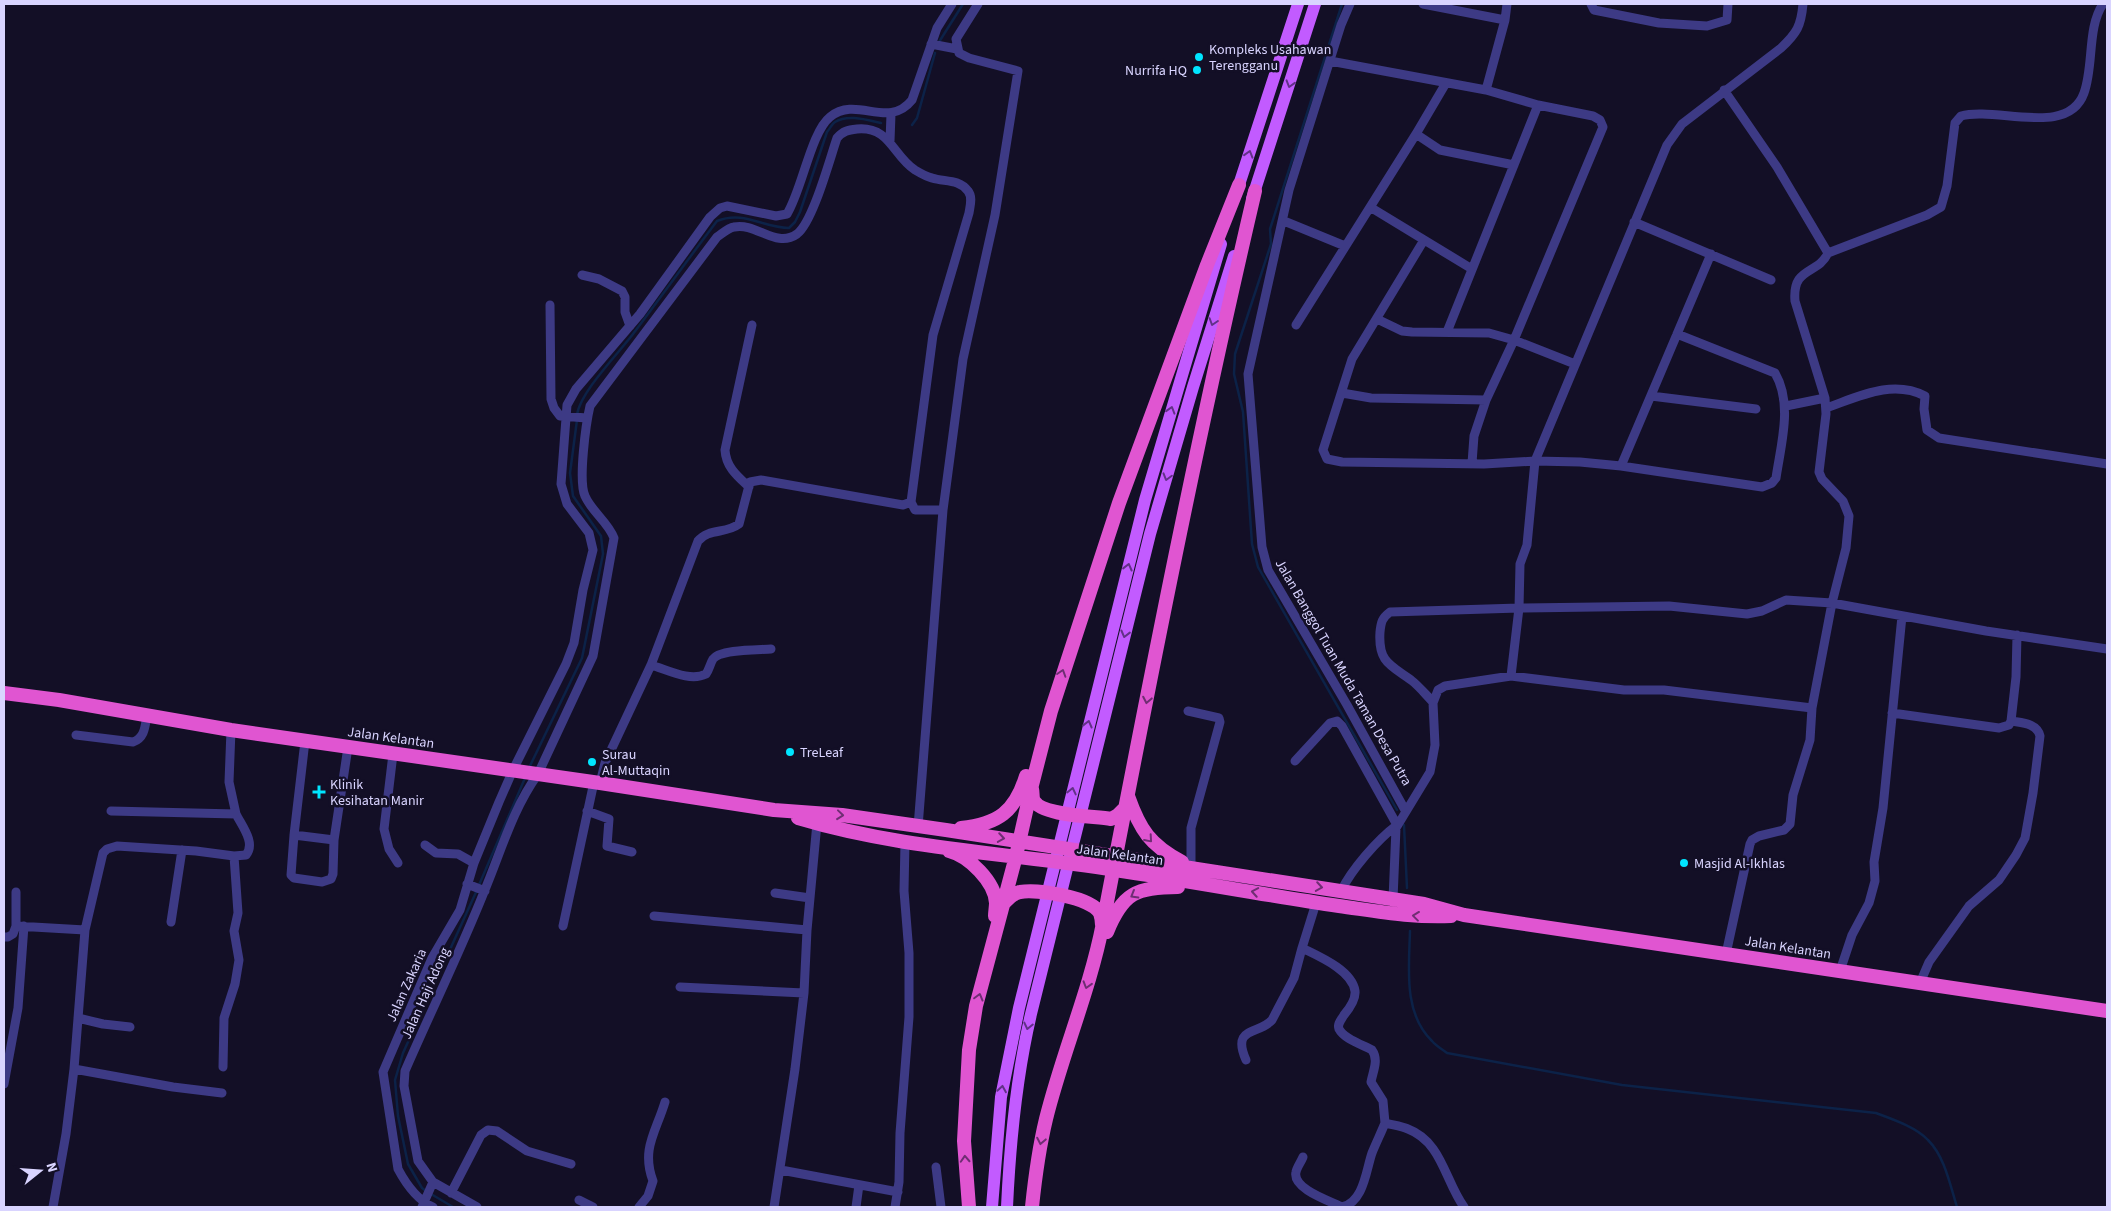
<svg xmlns="http://www.w3.org/2000/svg" width="2111" height="1211" font-family="'Source Sans 3',sans-serif">
	<style>
		.lines { fill: none; stroke-linecap: round; stroke-linejoin: round }
		.stream { stroke: #0c2248; stroke-width: 2.5 }
		.minor { stroke: #3d3a85; stroke-width: 9 }
		.primary { stroke: #c25bff; stroke-width: 12 }
		.trunk { stroke: #e055d1; stroke-width: 14 }
		.oneway { stroke: #623188 }
		.oneway2 { stroke: #6f2e73 }
		.poi-dot { fill: #00e5ff; stroke: #130f26; stroke-width: 2 }
		.labels { text-anchor: middle; stroke-width: 5; stroke-linejoin: round; paint-order: stroke }
		.poi-label { font-size: 14px; fill: #d9d4ff; stroke: #130f26; text-anchor: start }
		.street-label { font-size: 14px; fill: #d9d4ff; stroke: #130f26 }
	</style>
	<rect width="100%" height="100%" fill="#130f26"/>
	<g class="lines">
		<path class="stream" d="M1342 4 1270 229 1271 244 1235 354 1234 374 1243 412 1252 544 1258 567 1397 810
			M939 42 963 4
			M912 125 917 118 935 53
			M577 415C580 392 618 354 633 334 661 297 689 258 717 221 744 210 763 228 789 228L795 222 800 212 827 132C829 130 832 124 835 122 848 114 867 120 881 123
			M529 768 582 658 603 554 601 536 573 496 570 473 577 420
			M1404 825 1407 888
			M479 885 525 778
			M1410 931C1409 968 1403 1013 1432 1041 1436 1046 1442 1049 1447 1053L1622 1085 1876 1113C1892 1119 1916 1127 1928 1140 1945 1157 1950 1185 1957 1207
			M426 1191 422 1188 408 1164 398 1116 395 1080 403 1053 477 890
			M431 1194 453 1207"/>
		<path class="minor" d="M1350 4 1341 25 1289 190 1248 374 1262 547 1268 570 1347 705 1405 810
			M1423 4 1505 20
			M1591 4 1594 10 1659 23 1707 26 1727 20 1728 4
			M931 44 957 49
			M1330 61 1486 90 1538 105 1593 116 1600 120 1603 127 1514 340 1486 400 1474 436 1472 463
			M1486 90 1505 20 1507 4
			M1724 90 1777 167 1828 253
			M1416 134 1440 150 1514 165
			M890 141 891 114
			M1370 207 1472 269
			M1284 221 1345 246
			M1634 222 1771 280
			M1424 240 1352 359 1323 450 1327 459 1342 462 1484 464 1535 461 1580 462 1621 466 1762 487 1772 483 1776 478C1781 444 1793 404 1775 373L1677 334
			M582 275 599 279 622 291 625 297V312L630 326
			M550 305 551 399 554 408 560 416 587 418
			M1377 319 1402 331 1412 332 1489 333 1514 340 1575 364
			M1296 325 1416 134 1446 83
			M1447 332 1538 105
			M1342 393 1371 398 1486 400
			M1651 396 1756 409
			M1786 406 1825 398
			M1826 408C1858 397 1892 379 1925 396L1924 409 1927 430 1939 438 2107 464
			M1621 466 1711 254
			M749 487C737 476 726 467 725 450L752 325
			M651 665C668 670 690 682 706 674 709 670 710 664 713 659 720 649 759 650 771 649
			M1511 676 1519 608 1520 564 1527 545 1535 461 1667 145 1682 124 1781 48C1797 33 1801 26 1803 4
			M1433 702C1426 695 1419 686 1411 680 1390 665 1378 662 1380 632 1381 622 1382 618 1390 612L1519 608 1669 606 1747 614 1762 611 1786 600 1832 603 1986 631 2107 649
			M1188 711 1219 718 1220 722 1191 828V867
			M1892 713 1999 728 2009 725 2011 721 2016 677 2017 635
			M76 735 133 742C145 738 145 726 147 715
			M305 741 294 835 334 840 348 747
			M393 754 384 829 389 849 398 863
			M1295 761 1330 723 1337 721 1342 726 1397 825C1377 840 1352 869 1341 891
			M600 783 605 763 651 665 698 541C709 528 726 534 739 524L750 482 761 480 903 505 911 502
			M111 811 236 814 229 782 231 730
			M587 811 609 819 607 846 632 852
			M918 827 943 510 963 359 995 215 1018 71 969 58 959 53 956 39 978 4
			M294 835 291 875 294 878 322 882 331 879 333 874 334 840
			M425 845 436 853 458 854 474 863
			M234 856 246 855C256 843 242 826 236 814
			M467 884 485 891
			M775 893 810 898
			M1393 899 1396 828 1430 772 1435 745 1433 703 1438 690 1445 686 1511 676 1624 690H1664L1812 708
			M1316 903 1302 948C1318 956 1352 970 1355 991 1356 1000 1349 1009 1344 1015 1341 1020 1337 1024 1339 1029 1344 1039 1363 1045 1372 1050 1379 1060 1373 1071 1371 1082L1383 1101 1385 1123C1392 1125 1401 1126 1408 1129 1442 1142 1445 1181 1464 1207
			M654 916 807 930
			M171 922 182 850
			M16 926 85 930
			M563 926 594 782
			M4 937H8L13 934 16 926V892
			M1726 954 1750 844 1752 840 1759 836 1784 830 1790 824 1793 795 1810 740 1812 708 1832 603 1846 548 1849 516 1843 501 1822 479 1819 472 1826 414 1825 398 1795 301C1792 266 1818 275 1828 253L1927 215 1941 207 1947 186 1955 123 1961 116C1996 106 2068 138 2084 93 2094 66 2087 27 2103 4
			M1840 971 1852 935 1869 903 1875 881 1874 862 1883 808 1902 616
			M1920 983 1929 962 1969 906 1999 880 2016 855 2025 838 2033 793 2040 736C2037 723 2022 723 2011 721
			M680 987 804 993
			M78 1018 103 1024 130 1027
			M1246 1060C1231 1026 1259 1035 1272 1020L1294 978 1302 948
			M74 1069 173 1087 222 1093
			M4 1084 18 1008 24 926
			M1303 1157C1301 1162 1297 1167 1296 1172 1292 1189 1330 1201 1342 1207 1364 1202 1366 1170 1372 1153 1376 1143 1381 1133 1385 1123
			M936 1167 941 1207
			M781 1170 898 1192
			M451 1193 481 1135 488 1130 497 1131 527 1151 571 1164
			M579 1200 593 1207
			M53 1207 66 1134 74 1069 85 930 103 853 107 849 117 846 196 851 234 856 238 913 234 931 239 960 235 984 224 1018 223 1067
			M422 1207 433 1182
			M433 1207C417 1200 406 1184 398 1169L383 1072 432 958 460 910 474 863 499 802 513 770 566 664 574 643 583 590 593 550 589 533 567 504 561 484 567 405 576 389 640 314 710 217 720 208 727 206 776 216 787 214C802 190 811 132 830 117 857 95 888 130 912 100L937 28 952 4
			M477 1207 433 1182 418 1161 404 1086 405 1071C431 1011 460 952 484 892 501 852 512 810 538 774L593 656 614 538C608 522 592 512 585 496 578 481 586 423 590 406L717 237C723 233 728 228 734 227 756 222 776 249 797 234 813 222 830 158 837 138 843 131 848 130 857 129 890 126 893 156 915 170 920 173 927 177 932 178 945 182 959 179 968 191 973 197 970 206 969 213L933 335 911 502 915 510H943
			M639 1207 648 1196 653 1181C641 1149 656 1132 665 1102
			M774 1207 795 1069 804 993 807 930 817 823
			M856 1207 859 1185
			M895 1207 899 1182 900 1133 909 1017V953L904 891 905 842"/>
		<path class="primary" d="M1236 194 1298 4
			M1252 199 1315 4
			M992 1207 1001 1097 1019 1008 1145 500 1221 244
			M1007 1207C1010 1142 1016 1078 1031 1014L1150 534 1193 387 1234 256"/>
		<path class="trunk" d="M4 693 59 700 231 730 600 783 774 810 842 815 946 830 1424 904 1464 915 2107 1011
			M1032 789C1033 793 1032 798 1034 801 1043 816 1094 816 1111 819L1118 815 1126 807
			M1128 796C1140 830 1150 845 1182 862
			M798 818C901 849 1009 853 1115 870 1190 881 1264 895 1339 906 1376 911 1413 918 1451 916
			M961 828C998 824 1015 812 1026 776
			M949 851C969 856 995 882 996 903 996 907 995 912 995 916
			M1004 903C1009 898 1013 893 1020 892 1037 889 1091 897 1100 913 1101 916 1102 921 1102 925
			M1107 932C1123 893 1136 887 1178 887
			M969 1207 964 1141 969 1050 976 1006 1016 856 1032 785 1051 711 1119 503 1207 265 1239 185
			M1032 1207C1035 1178 1039 1148 1046 1119 1062 1054 1090 990 1103 923 1150 678 1198 434 1255 191"/>
	</g>
	<defs><path id="oneway-chevron" d="M-2-3.5L2.5 0L-2 3.5" fill="none" stroke-width="1.6" stroke-linecap="round" stroke-linejoin="round" transform="scale(1.25)"/></defs>
	<g class="oneway">
		<use href="#oneway-chevron" transform="translate(1290 84) rotate(107)"/>
		<use href="#oneway-chevron" transform="translate(1249 154) rotate(-73)"/>
		<use href="#oneway-chevron" transform="translate(1213 322) rotate(108)"/>
		<use href="#oneway-chevron" transform="translate(1171 410) rotate(-73)"/>
		<use href="#oneway-chevron" transform="translate(1167 477) rotate(106)"/>
		<use href="#oneway-chevron" transform="translate(1128 567) rotate(-76)"/>
		<use href="#oneway-chevron" transform="translate(1125 634) rotate(104)"/>
		<use href="#oneway-chevron" transform="translate(1088 724) rotate(-76)"/>
		<use href="#oneway-chevron" transform="translate(1072 791) rotate(-77)"/>
		<use href="#oneway-chevron" transform="translate(1028 1026) rotate(103)"/>
		<use href="#oneway-chevron" transform="translate(1002 1089) rotate(-81)"/>
	</g>
	<g class="oneway2">
		<use href="#oneway-chevron" transform="translate(1062 673) rotate(-72)"/>
		<use href="#oneway-chevron" transform="translate(1147 700) rotate(101)"/>
		<use href="#oneway-chevron" transform="translate(840 815) rotate(6)"/>
		<use href="#oneway-chevron" transform="translate(1001 838) rotate(9)"/>
		<use href="#oneway-chevron" transform="translate(1149 839) rotate(49)"/>
		<use href="#oneway-chevron" transform="translate(1319 887) rotate(9)"/>
		<use href="#oneway-chevron" transform="translate(1255 892) rotate(-170)"/>
		<use href="#oneway-chevron" transform="translate(1134 895) rotate(150)"/>
		<use href="#oneway-chevron" transform="translate(1416 916) rotate(-173)"/>
		<use href="#oneway-chevron" transform="translate(1087 985) rotate(107)"/>
		<use href="#oneway-chevron" transform="translate(979 997) rotate(-75)"/>
		<use href="#oneway-chevron" transform="translate(1041 1141) rotate(101)"/>
		<use href="#oneway-chevron" transform="translate(965 1159) rotate(-93)"/>
	</g>
	<g class="poi-dot">
		<circle cx="1199" cy="57" r="5"/>
		<circle cx="1197" cy="70" r="5"/>
		<circle cx="790" cy="752" r="5"/>
		<circle cx="592" cy="762" r="5"/>
		<path d="M316.5 784.5h5v5h5v5h-5v5h-5v-5h-5v-5h5z"/>
		<circle cx="1684" cy="863" r="5"/>
	</g>
	<g class="labels">
		<g class="poi-label">
			<text x="1209" y="54">Kompleks Usahawan<tspan x="1209" dy="16">Terengganu</tspan></text>
			<text x="1187" y="75" text-anchor="end">Nurrifa HQ</text>
			<text x="800" y="757">TreLeaf</text>
			<text x="602" y="759">Surau<tspan x="602" dy="16">Al-Muttaqin</tspan></text>
			<text x="330" y="789">Klinik<tspan x="330" dy="16">Kesihatan Manir</tspan></text>
			<text x="1694" y="868">Masjid Al-Ikhlas</text>
		</g>
		<g class="street-label">
			<text transform="translate(1344 672) rotate(60)" y="5">Jalan Banggol Tuan Muda Taman Desa Putra</text>
			<text transform="translate(391 737) rotate(8)" y="5">Jalan Kelantan</text>
			<text transform="translate(1120 854) rotate(8)" y="5">Jalan Kelantan</text>
			<text transform="translate(1788 947) rotate(9)" y="5">Jalan Kelantan</text>
			<text transform="translate(406 985) rotate(-66)" y="5">Jalan Zakaria</text>
			<text transform="translate(425 993) rotate(-66)" y="5">Jalan Haji Adong</text>
		</g>
	</g>
	<rect width="2111" height="1211" fill="none" stroke="#d9d4ff" stroke-width="10"/>
	<g transform="translate(40 1171) rotate(73)" stroke="#130f26" stroke-width="4" paint-order="stroke">
	<path d="M0-4L9 19L0 12L-9 19Z" fill="#d9d4ff"/>
	<text y="-8" font-size="14" font-weight="bold" text-anchor="middle" fill="#d9d4ff">N</text>
	</g>
</svg>
